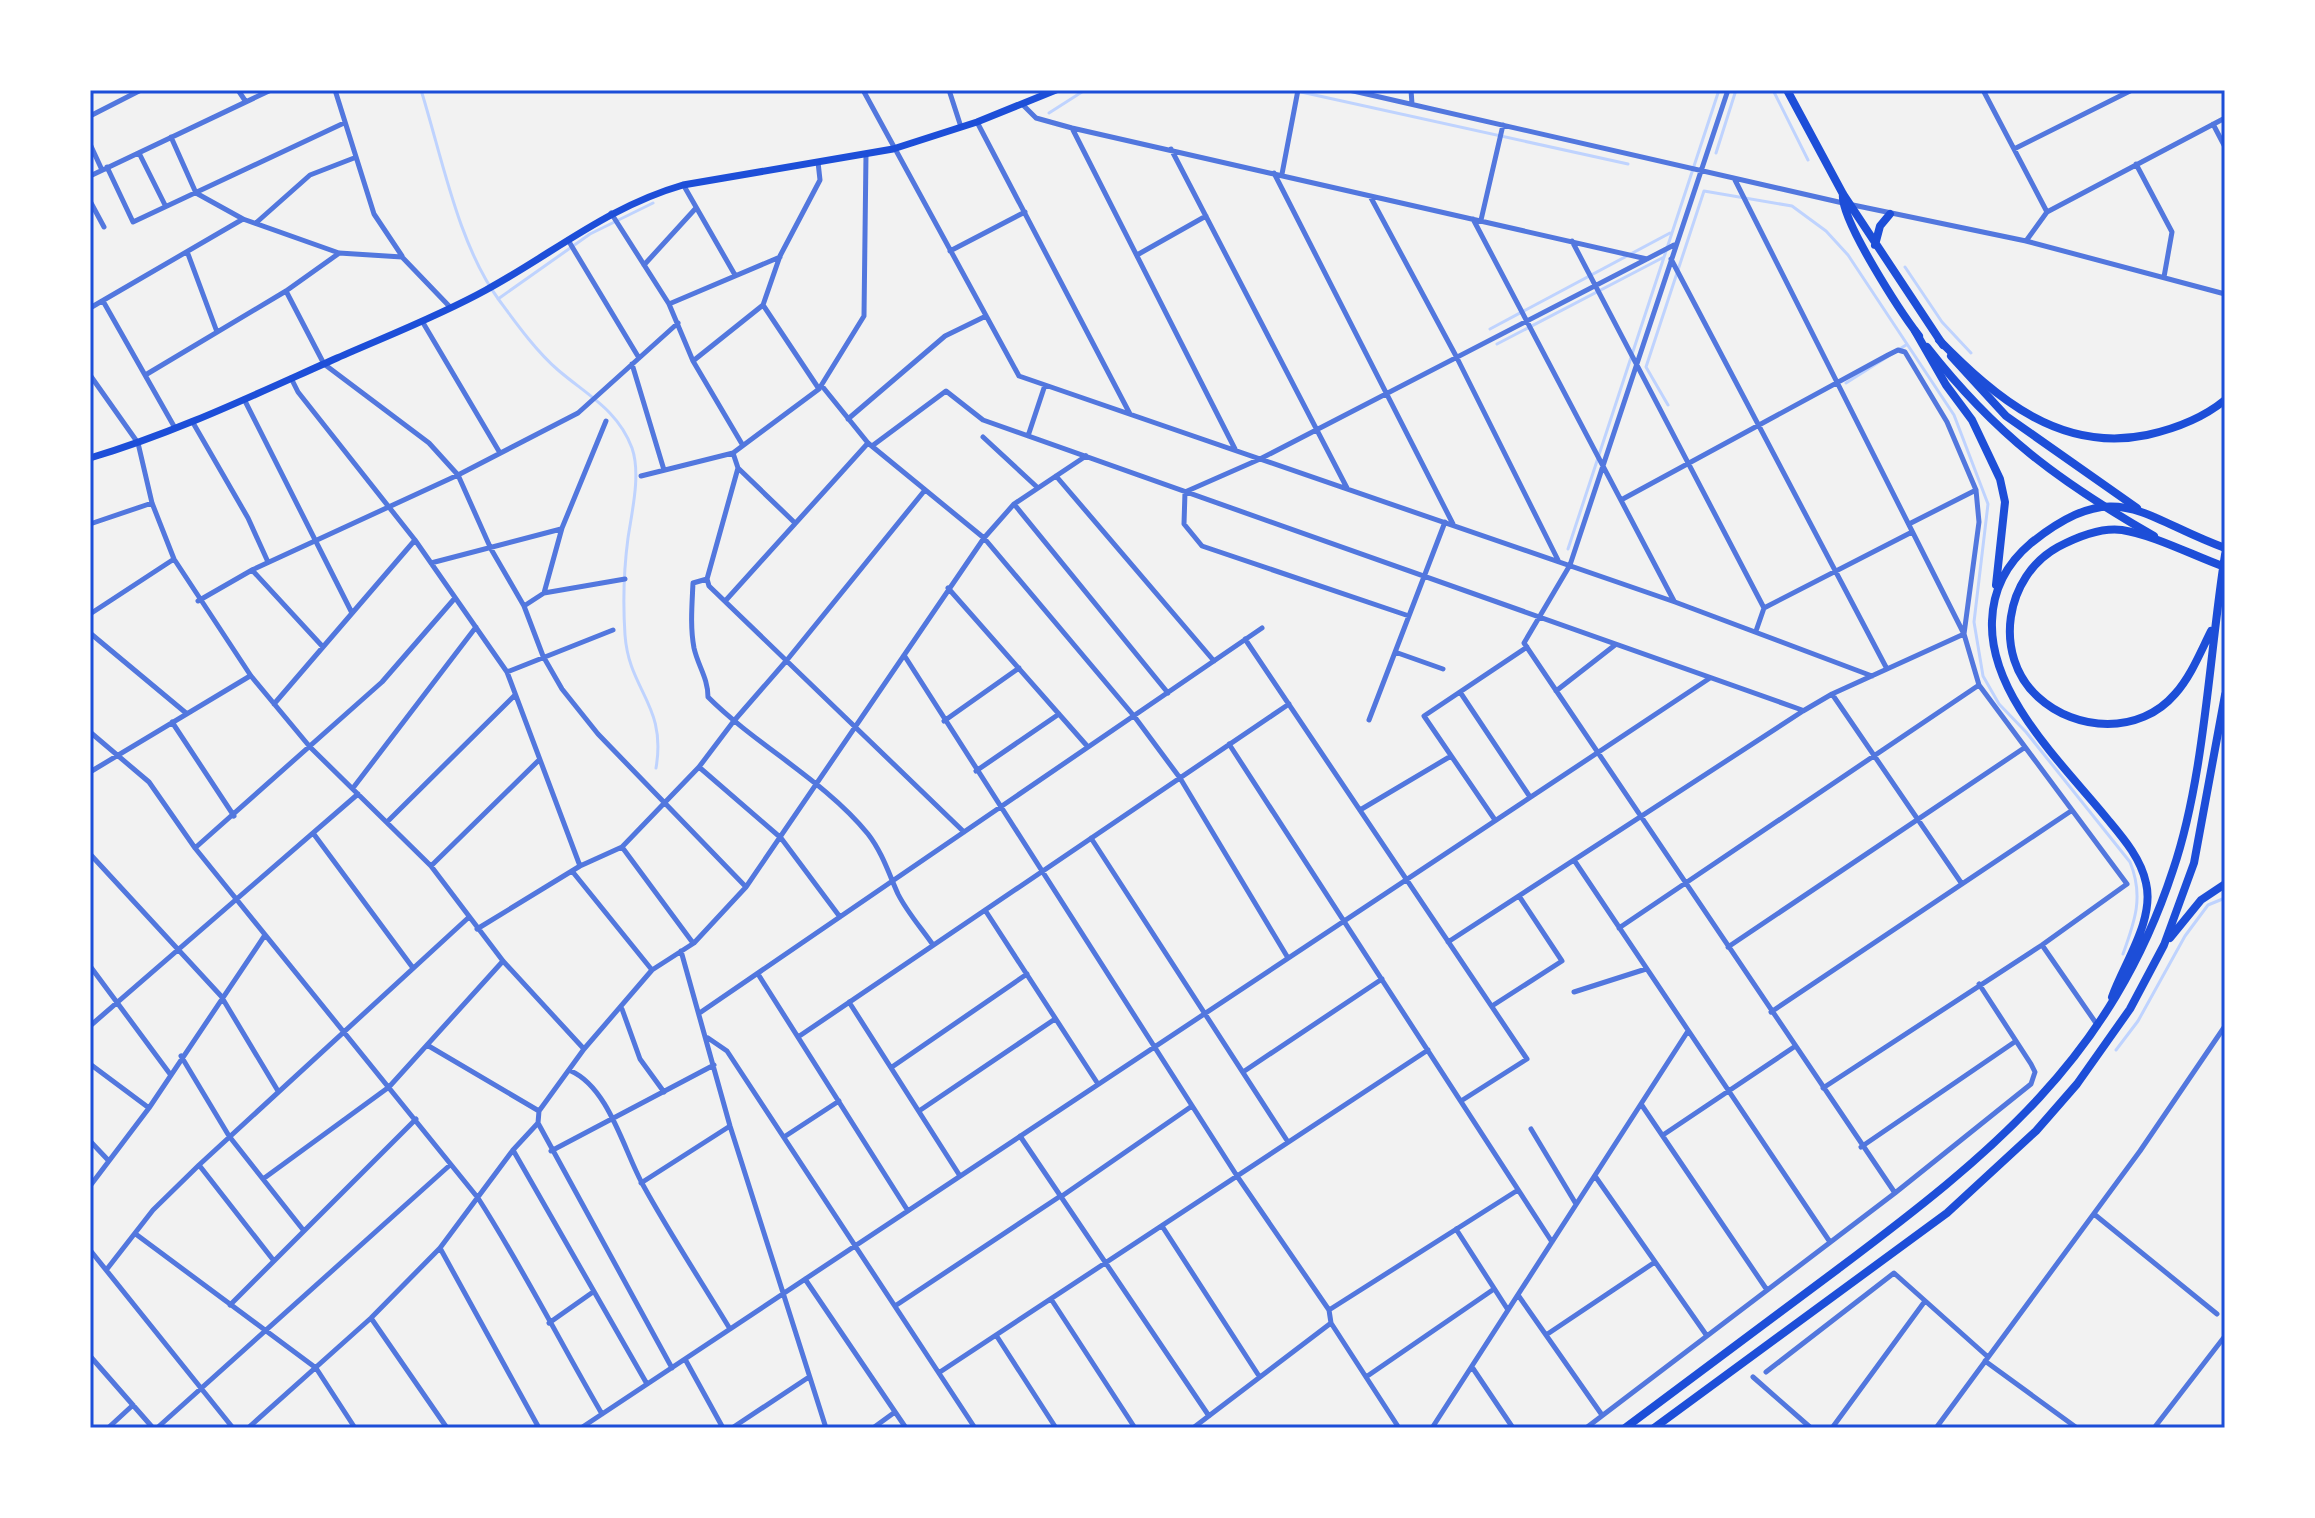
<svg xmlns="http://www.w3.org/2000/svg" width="2315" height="1518" font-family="'Exo 2',sans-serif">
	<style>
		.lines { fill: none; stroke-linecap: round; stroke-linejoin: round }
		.stream { stroke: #bfd3fe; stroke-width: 3 }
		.minor { stroke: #5277de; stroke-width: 5 }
		.secondary { stroke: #1d4ed8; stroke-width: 7 }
		.primary { stroke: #1d4ed8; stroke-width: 8 }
		.trunk { stroke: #1d4ed8; stroke-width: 8 }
		.neatline { fill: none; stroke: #1d4ed8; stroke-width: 3 }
	</style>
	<rect width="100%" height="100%" fill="#f2f2f2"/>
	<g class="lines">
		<path class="stream" d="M421 90C442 157 458 244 499 300 516 323 536 351 558 370 587 395 618 410 632 448 641 474 632 511 628 538 624 568 623 605 625 635 629 691 667 705 656 768
			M1292 90 1628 164
			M1773 90 1808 160
			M1049 113 1085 90
			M1716 153 1736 90
			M1905 267 1942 322 1971 353
			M498 299 590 234 653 203
			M1490 329 1670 233
			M1497 344 1664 257
			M1846 383 1906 345
			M1668 405 1646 367 1704 191 1792 206 1826 231 1848 255 1954 415 1988 504 1974 622 1983 676 1999 704 2026 732 2130 862C2144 896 2135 921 2123 954
			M1568 549 1719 90
			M2116 1050 2138 1021 2185 936 2208 905 2225 898"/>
		<path class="minor" d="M238 90 246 102
			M335 90 374 214 402 256
			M863 90 1019 376 1675 602 1872 676
			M949 90 961 127
			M1349 90 1843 203
			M1411 90 1412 104
			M1728 90 1570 565 1524 643 1895 1193
			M1983 90 2047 212
			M1022 104 1036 118 1072 128 1647 259
			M90 116 141 90
			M977 122 1130 414
			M2213 124 2225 147
			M1072 128 1235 449
			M171 137 196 193 243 219 339 253 402 257 450 307
			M90 144 102 170
			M1171 149 1347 488
			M2014 149 2132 90
			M139 153 165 205
			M866 154 864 316 819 389 733 453 738 468 707 579 709 586 964 832
			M2136 164 2172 232 2164 277
			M107 167 133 222 344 123
			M1274 173 1453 524
			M1282 174 1298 90
			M90 176 271 90
			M684 186 735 275
			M1370 196 1456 356 1558 560
			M90 201 104 227
			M1853 205 2026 241 2225 294
			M611 213 669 304 693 361 742 444
			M1473 219 1674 601
			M1481 220 1503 125
			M257 222 310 175 354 158
			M568 240 639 358
			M1572 241 1764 608
			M2026 241 2047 212 2225 118
			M950 251 1025 212
			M188 254 217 332
			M1137 255 1206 216
			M1671 259 1887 669
			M644 265 696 208
			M286 291 324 364 429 443 458 475 491 549 524 606 543 656 562 689 598 734 746 887
			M103 301 175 428
			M669 304 780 257
			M763 305 819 389
			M90 308 243 219
			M422 321 500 453
			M693 361 763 305 780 256 820 180 818 162
			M632 364 664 470
			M147 374 286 291 338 254
			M90 375 138 443 152 503 174 559 251 676 310 747 431 866 503 961 584 1049
			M291 378 298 392 415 540 507 672 580 866
			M822 386 868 443 984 538 1134 716 1180 778 1288 958
			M244 399 352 613
			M848 419 945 336 986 316
			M192 421 248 518 268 562
			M1028 436 1045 385
			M983 437 1038 488
			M872 446 946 391 983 420 1802 710
			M738 468 795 523
			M641 476 733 453
			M1056 476 1214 661
			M1621 500 1888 355 1898 350 1905 352 1947 422 1976 490 1979 522 1964 634 1979 685 2127 884 2042 945 1823 1088
			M1014 504 1168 693
			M90 524 152 503
			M1909 524 1976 490
			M431 563 561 529
			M252 570 323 647
			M707 579 693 583C692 605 690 627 694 648 698 666 708 678 708 697 757 746 824 780 868 834 882 852 889 874 898 894 907 912 922 929 933 945
			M948 588 1088 747
			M544 593 562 528 606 421
			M727 599 868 443
			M198 601 252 570 458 475 578 413 678 323
			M524 606 544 593 625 579
			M90 614 174 559
			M1409 616 1202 546 1184 524 1185 492 1260 459 1674 245
			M1756 631 1764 608 1912 532
			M90 633 186 713
			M1245 639 1527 1059 1461 1101
			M1395 652 1443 669
			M904 655 1237 1176 1329 1310 1331 1323 1399 1428
			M507 672 613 630
			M1556 691 1615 645
			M1460 692 1530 797
			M1832 694 1962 884
			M274 704 415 540
			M1369 720 1445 522
			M944 721 1019 668
			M172 722 234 816
			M90 732 149 782 195 848 478 1198C523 1268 560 1342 602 1414
			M1229 744 1552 1242
			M699 767 781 838 840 917
			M976 771 1059 714
			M90 772 250 676
			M353 788 476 627
			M1360 810 1451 756
			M1495 820 1424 716 1527 647
			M387 822 515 695
			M313 833 413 968
			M1091 838 1288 1142
			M622 847 693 943
			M195 848 382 682 455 598
			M90 854 221 996 278 1091
			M1574 860 1830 1242
			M431 866 539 760
			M572 871 652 970
			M985 910 1098 1084
			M1619 928 1979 685
			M477 929 580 866 622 847 699 767 733 722 787 660 925 490
			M1448 942 1803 711 1832 694 1964 634 1735 180
			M2042 945 2098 1026
			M1728 947 2024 748
			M681 951 730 1126 826 1428
			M90 966 170 1074
			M758 974 908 1211
			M1574 992 1646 969
			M849 1002 960 1176
			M1492 1006 1562 961 1519 896
			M622 1009 640 1059 664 1092
			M701 1012 1262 628
			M1771 1012 2071 811
			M90 1026 358 794
			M798 1037 1289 704
			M708 1038 727 1051 975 1428
			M427 1045 539 1111
			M181 1056 229 1136 304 1231
			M90 1064 149 1108
			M892 1067 1027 974
			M571 1071C609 1088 624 1151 643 1185 670 1234 701 1281 730 1329
			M1243 1072 1382 979
			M1641 1104 1767 1290
			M919 1111 1055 1019
			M538 1123 672 1368
			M1531 1129 1576 1204
			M1663 1135 1794 1047
			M1020 1136 1209 1416
			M784 1137 839 1101
			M90 1141 108 1160
			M1861 1147 2016 1041
			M513 1150 647 1384
			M551 1151 714 1065
			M199 1165 274 1261
			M1595 1176 1707 1336
			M263 1179 389 1087 503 961
			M641 1183 730 1126
			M90 1186 149 1108 265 935
			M1062 1196 1192 1106
			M2094 1214 2217 1314
			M1162 1226 1259 1376
			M1456 1229 1508 1310
			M137 1235 316 1368 355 1428
			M440 1248 539 1428
			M90 1250 233 1428
			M107 1269 153 1210 199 1165 468 918
			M805 1279 906 1428
			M1518 1295 1602 1415
			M1051 1299 1135 1428
			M230 1305 416 1119
			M895 1306 1059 1197
			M1329 1310 1518 1190
			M371 1318 447 1428
			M549 1323 593 1292
			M996 1335 1056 1428
			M1546 1335 1655 1262
			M90 1356 153 1428
			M685 1359 723 1428
			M1985 1361 2077 1428
			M1472 1367 1513 1428
			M940 1372 1428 1050
			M1766 1372 1894 1273 1988 1357
			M1366 1377 1494 1289
			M1753 1377 1811 1428
			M108 1428 133 1405
			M157 1428 450 1165
			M248 1428 371 1318 440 1248 513 1150 538 1123 539 1111 584 1049 652 970 694 943 746 887 984 538 1014 504 1086 456
			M581 1428 1710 678
			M732 1428 809 1377
			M873 1428 895 1412
			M1193 1428 1331 1323
			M1432 1428 1688 1031
			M1586 1428 1895 1193 2031 1084 2035 1072 2031 1064 1979 984
			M1832 1428 1925 1301
			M1936 1428 2140 1151 2225 1026
			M2154 1428 2225 1336"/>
		<path class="secondary" d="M90 458C175 433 256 394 337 358 387 336 439 316 486 290 554 253 607 207 683 185L893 149 977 122 1056 90"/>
		<path class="primary" d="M1787 90 1843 194 1943 345
			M1843 194C1839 218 1902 314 1919 336
			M1875 245 1880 226 1890 214
			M1927 347C1996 435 2058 481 2154 536
			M1951 356 2006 416 2137 508"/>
		<path class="trunk" d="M1915 331 1946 385 1972 420 2000 479 2005 502 1996 585
			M1939 340C1996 398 2060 453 2147 435 2174 429 2203 418 2225 400
			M2211 631C2200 653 2191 676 2175 694 2140 735 2076 732 2038 697 1992 655 2005 576 2058 547 2077 537 2100 527 2122 530 2154 535 2194 556 2225 567
			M2170 938 2201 900 2225 884
			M2112 997C2124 963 2155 920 2146 883 2141 859 2124 839 2109 821 2065 766 1989 696 1992 621 1993 590 2006 564 2031 543 2117 475 2140 517 2225 548
			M1625 1428C1696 1375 1767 1322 1838 1269 1991 1154 2111 1059 2173 870 2205 776 2209 655 2225 555
			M1654 1428 1947 1213 2036 1131 2077 1084 2130 1009 2164 945 2194 863 2225 695"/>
	</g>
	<rect width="2315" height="1518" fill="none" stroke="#ffffff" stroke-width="184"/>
	<rect x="92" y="92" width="2131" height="1334" class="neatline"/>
</svg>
